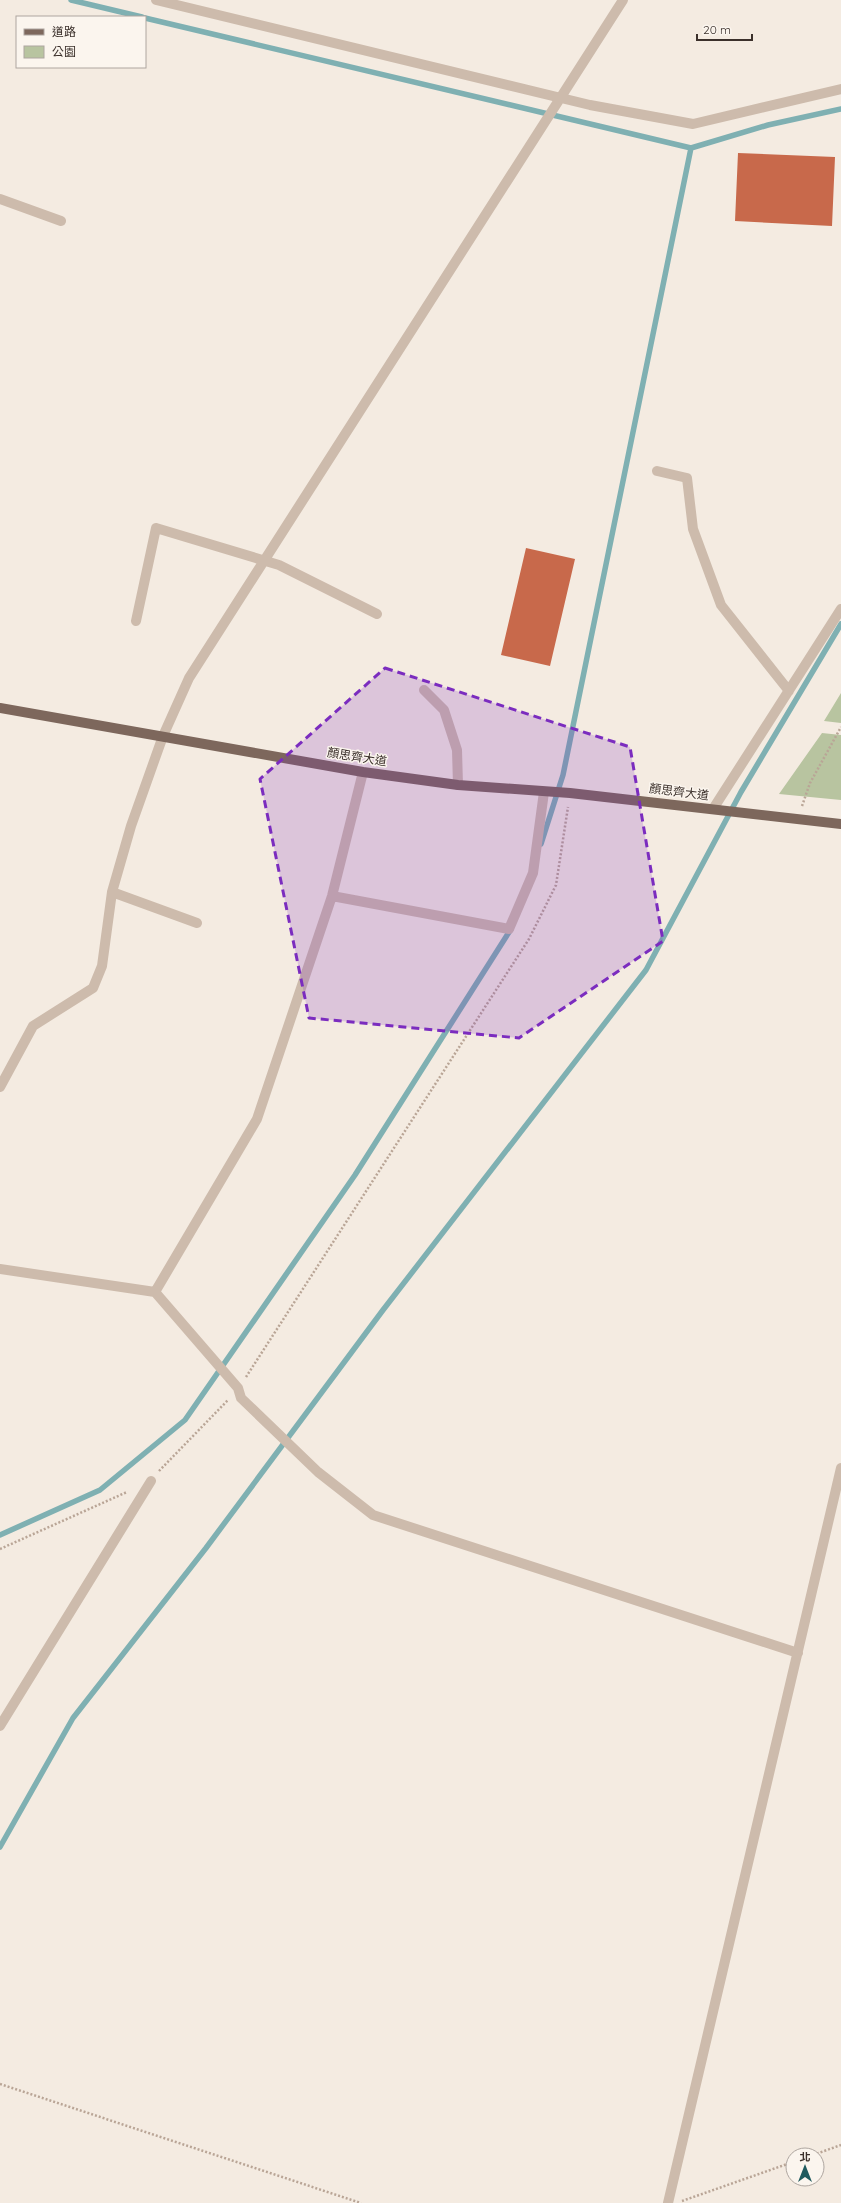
<svg xmlns="http://www.w3.org/2000/svg" width="841" height="2203" font-family="Quicksand,'Noto Sans TC',sans-serif">
	<style>
		.green { fill: #b8c4a0 }
		.lines { fill: none; stroke-linecap: round; stroke-linejoin: round }
		.stream { stroke: #7fb0b2; stroke-width: 5.5 }
		.building { fill: #c8694b }
		.path { stroke: #b9a596; stroke-width: 2.5; stroke-dasharray: 2 2; stroke-linecap: butt }
		.minor { stroke: #cdbbac; stroke-width: 10 }
		.major { stroke: #7d675c; stroke-width: 10 }
		.marked { fill: #7b2cbf; fill-opacity: 0.2; stroke: #7b2cbf; stroke-width: 3; stroke-dasharray: 8 5; stroke-linejoin: round }
		.labels { text-anchor: middle; stroke-width: 3; stroke-linejoin: round; paint-order: stroke }
		.street-label { font-size: 12px; fill: #3b302b; stroke: #fbf5ee }
	</style>
	<rect width="100%" height="100%" fill="#f4ebe1"/>
	<path class="green" d="M841 693V723L824 721Z
		M822 733 841 735V800L779 794Z"/>
	<g class="lines">
		<path class="stream" d="M71 0 142 17
			M145 18 691 148 563 775 541 844
			M691 148 768 125 841 109
			M0 1535 100 1490 185 1420 355 1175 511 929
			M0 1847 73 1718 206 1548 383 1310 646 970 741 792 841 624"/>
	</g>
	<path class="building" d="M738 153 835 157 832 226 735 221Z
		M526 548 575 559 550 666 501 655Z"/>
	<g class="lines">
		<path class="path" d="M802 806 810 783 841 727
			M246 1377 529 939 556 885 568 807
			M159 1471 228 1400
			M0 1549 127 1492
			M0 2084 361 2203
			M813 2155 841 2145
			M682 2201 793 2162"/>
		<path class="minor" d="M156 0 590 105 693 124 841 89
			M0 199 61 221
			M657 471 687 478 693 529 721 605 789 691
			M136 621 156 528 279 565 377 614
			M424 690 444 710 457 750 458 785
			M713 809 841 609
			M112 892 197 923
			M332 896 509 929 533 873 544 792
			M0 1087 33 1026 93 988 102 966 112 892 131 826 163 736 189 678 623 0
			M0 1269 155 1292 238 1388 241 1398 318 1472 373 1515 798 1653
			M155 1292 257 1119 332 896 363 772
			M0 1726 151 1481
			M668 2203 841 1468"/>
		<path class="major" d="M0 708 363 772 458 785 570 793 841 824"/>
	</g>
	<path class="marked" d="M385 668 630 747 663 941 519 1038 309 1018 260 779Z"/>
	<g class="labels">
		<g class="street-label">
			<text transform="translate(357 757) rotate(9)" y="4">顏思齊大道</text>
			<text transform="translate(679 792) rotate(7)" y="4">顏思齊大道</text>
		</g>
	</g>
	<rect x="16" y="16" width="130" height="52" fill="#fbf5ee" stroke="#aea6a0"/>
	<rect x="24" y="29" width="20" height="6" fill="#7d675c" stroke="#aea6a0"/>
	<text x="52" y="36" font-size="12" fill="#3b302b">道路</text>
	<rect x="24" y="46" width="20" height="12" fill="#b8c4a0" stroke="#aea6a0"/>
	<text x="52" y="56" font-size="12" fill="#3b302b">公園</text>
	<g transform="translate(805 2167)"><circle r="19" fill="#fbf5ee" stroke="#aea6a0"/>
	<path d="M0-3L7 15L0 10L-7 15Z" fill="#1f5a5e"/>
	<text y="-6" font-size="11" font-weight="bold" text-anchor="middle" fill="#3b302b">北</text>
	</g>
	<path d="M697 34v6h55v-6" fill="none" stroke="#3b302b" stroke-width="2"/>
	<text x="703" y="34" font-size="12" fill="#3b302b" stroke="#fbf5ee" stroke-width="3" paint-order="stroke">20 m</text>
</svg>
